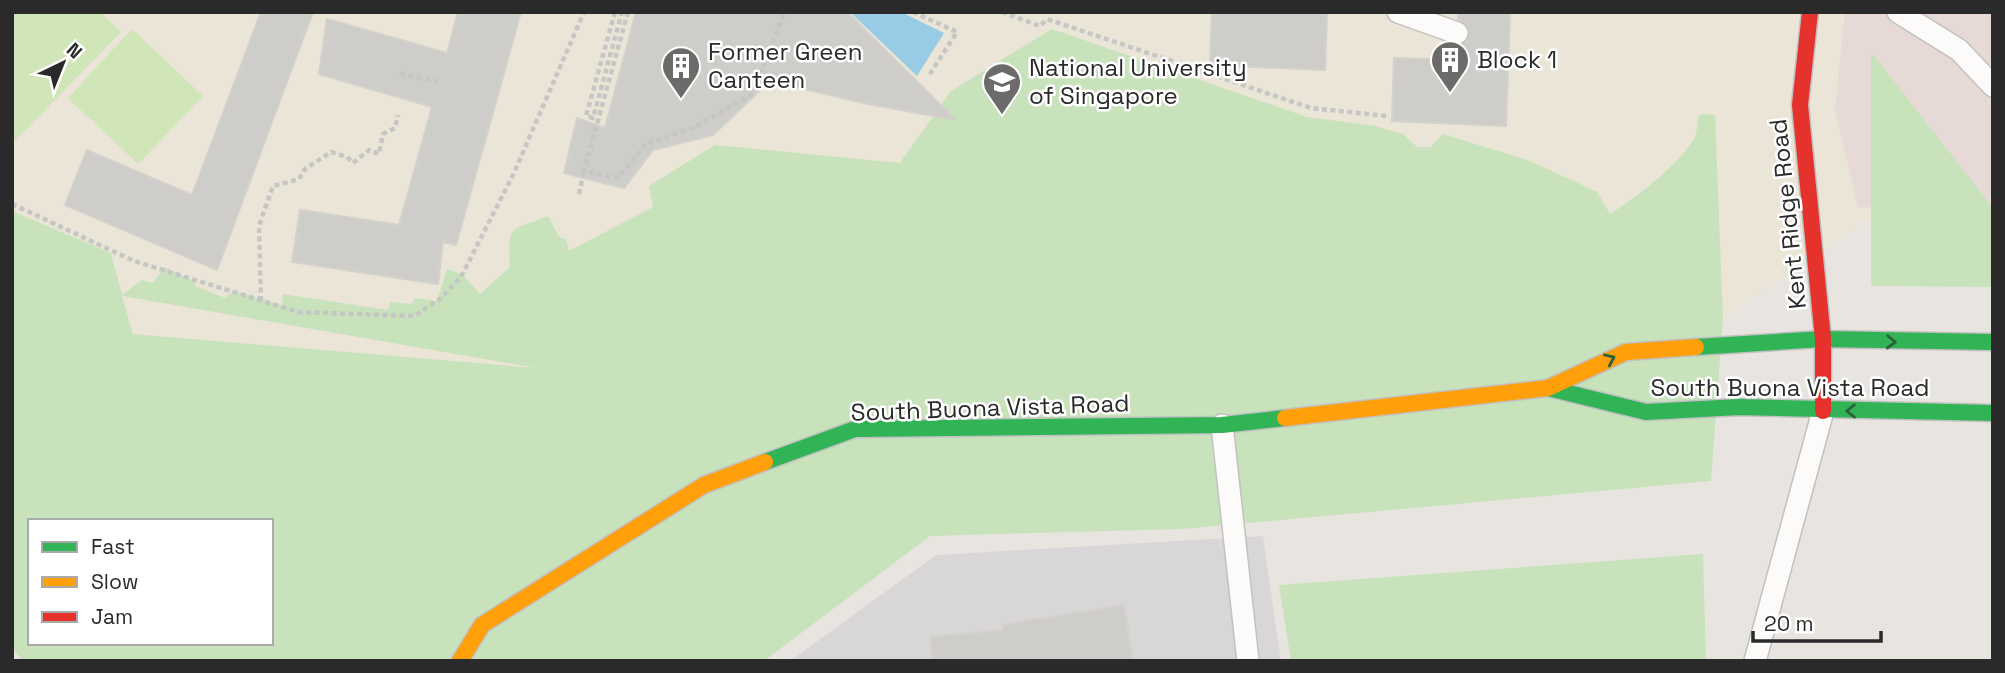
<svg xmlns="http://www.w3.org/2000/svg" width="2005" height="673" font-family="'Space Grotesk',sans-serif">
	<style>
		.industrial { fill: #d9d6d7 }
		.education { fill: #eae5d6 }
		.medical { fill: #e6d9d6 }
		.green { fill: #c8e2bb; fill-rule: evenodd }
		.pitch { fill: #d1e6b8 }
		.water { fill: #98cbe6 }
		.building { fill: #cfcdc9; stroke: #d3d1cc; stroke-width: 2 }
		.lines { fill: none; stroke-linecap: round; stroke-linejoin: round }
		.lane-casing { stroke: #c1c1c1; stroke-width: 24 }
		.fast-casing { stroke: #c1c1c1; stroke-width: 19 }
		.slow-casing { stroke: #c1c1c1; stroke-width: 19 }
		.jam-casing { stroke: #c1c1c1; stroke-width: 19 }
		.path { stroke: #c6c6c5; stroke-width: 4.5; stroke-dasharray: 5 3.5; stroke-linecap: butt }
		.lane { stroke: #fcfbfa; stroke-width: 21 }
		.fast { stroke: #30b455; stroke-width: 16 }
		.slow { stroke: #ff9f0a; stroke-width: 16 }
		.jam { stroke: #e5322d; stroke-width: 16 }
		.oneway { stroke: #2c613b }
		.labels { text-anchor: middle; stroke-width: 5; stroke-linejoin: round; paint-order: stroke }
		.poi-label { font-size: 24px; fill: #2a2a2a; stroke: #fff; text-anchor: start }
		.street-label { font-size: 24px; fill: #2a2a2a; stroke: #fff }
	</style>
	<rect width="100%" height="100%" fill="#e8e5e0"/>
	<path class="industrial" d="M1263 536 1281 661H790L936 555Z"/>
	<path class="education" d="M12 12H1993V225L1867 220 1723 319 547 370 133 334 12 267Z"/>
	<path class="medical" d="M1845 12H1993V211L1858 207 1835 110Z"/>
	<path class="green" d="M1052 29 1307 117 1375 126 1403 134 1417 147H1430L1443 134 1530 161 1597 192 1610 214C1637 197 1677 166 1694 139 1699 131 1695 122 1701 114L1715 115 1723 319 1711 481 1183 529 930 536 764 661H22L12 647V211L111 253 122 295 142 280 153 283 164 267 194 281 195 286 225 298 233 291 282 305 283 294 388 310 390 302 412 304 415 298 437 301 447 269 462 274 480 294 510 267C508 221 510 232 548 216L559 237 566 239 569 251 653 207 649 186 715 145 900 163 951 91ZM122 296H123L536 368 133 334ZM30 521H271V643H30Z
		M1871 52 1993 208V287L1871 286Z
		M1703 554 1706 661H1291L1279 585Z"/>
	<path class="pitch" d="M12 12H100L121 32 12 144Z
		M132 29 203 96 138 164 68 98Z"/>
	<path class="water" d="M850 12H901L944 33 917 76Z"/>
	<path class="building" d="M261 12H313L217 270 65 205 87 150 192 195Z
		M458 12H521L456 245 443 242 438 284 292 262 300 210 399 225 432 107 319 74 327 19 447 53Z
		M636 12H847L956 120 868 104 770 81 713 135 653 150 624 188 564 173 577 118 605 128Z
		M1212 12H1327L1325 70 1210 65Z
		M1458 12H1510L1506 126 1392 121 1394 58 1457 60V46L1466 42 1470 31 1466 24 1458 19Z
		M1124 605 1133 661H932L931 637 1003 630 1002 625Z"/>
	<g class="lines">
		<defs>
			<path id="lane" d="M1398 12 1457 33
				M1898 12 1959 50 1993 86
				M1222 425 1248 661
				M1755 661 1823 411"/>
			<path id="fast" d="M1696 347 1823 339 1993 342
				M1548 388 1646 412 1739 407 1993 413
				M765 462 855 429 1222 425 1285 418"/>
			<path id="slow" d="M1285 418 1548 388 1626 352 1696 347
				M460 661 482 625 704 485 765 462"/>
			<path id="jam" d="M1810 12 1800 105 1823 339V411"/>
		</defs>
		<use href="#lane" class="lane-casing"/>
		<use href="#fast" class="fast-casing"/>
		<use href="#slow" class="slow-casing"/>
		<use href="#jam" class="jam-casing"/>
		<path class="path" d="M615 12 586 116 593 118 622 12
			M628 12 584 171 618 178 646 144 695 127 752 94 785 12
			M913 12 957 32 928 77
			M1002 12 1040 26 1047 19 1311 108 1387 116
			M400 73 439 82
			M579 194 584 171
			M12 204 134 261 298 312 414 316 440 299 461 277 513 175 584 12
			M261 301 259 226 273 186 299 179 305 169 331 152 347 157 353 163 369 150 379 154 383 134 395 128 398 115"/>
		<use href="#lane" class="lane"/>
		<use href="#fast" class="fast"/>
		<use href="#slow" class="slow"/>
		<use href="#jam" class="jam"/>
	</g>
	<defs><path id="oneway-chevron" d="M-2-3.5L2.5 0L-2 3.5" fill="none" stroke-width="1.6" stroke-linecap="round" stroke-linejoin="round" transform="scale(1.75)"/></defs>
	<g class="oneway">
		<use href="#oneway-chevron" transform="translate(1891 342) rotate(2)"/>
		<use href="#oneway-chevron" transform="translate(1610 359) rotate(-24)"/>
		<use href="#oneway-chevron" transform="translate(1851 411) rotate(-180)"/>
	</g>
	<defs>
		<symbol id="building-pin" viewBox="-11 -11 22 30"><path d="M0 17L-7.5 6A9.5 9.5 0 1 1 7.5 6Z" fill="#6c6b6a" stroke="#fff"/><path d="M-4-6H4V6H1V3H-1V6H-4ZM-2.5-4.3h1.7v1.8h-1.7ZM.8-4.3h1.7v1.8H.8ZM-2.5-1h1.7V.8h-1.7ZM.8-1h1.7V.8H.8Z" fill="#fff"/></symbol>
		<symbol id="university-pin" viewBox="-11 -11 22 30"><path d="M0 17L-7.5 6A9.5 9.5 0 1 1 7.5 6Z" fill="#6c6b6a" stroke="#fff"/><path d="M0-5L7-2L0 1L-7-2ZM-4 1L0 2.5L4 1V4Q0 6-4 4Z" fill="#fff"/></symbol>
	</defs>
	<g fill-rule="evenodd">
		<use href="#building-pin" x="1428" y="38" width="44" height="60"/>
		<use href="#building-pin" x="659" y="44" width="44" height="60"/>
		<use href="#university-pin" x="980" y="60" width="44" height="60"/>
	</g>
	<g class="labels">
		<g class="poi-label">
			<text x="708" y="60">Former Green<tspan x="708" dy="28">Canteen</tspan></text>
			<text x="1477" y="68">Block 1</text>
			<text x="1029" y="76">National University<tspan x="1029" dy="28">of Singapore</tspan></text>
		</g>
		<g class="street-label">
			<text transform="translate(1788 214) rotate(-96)" y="8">Kent Ridge Road</text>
			<text x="1790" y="396">South Buona Vista Road</text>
			<text transform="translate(990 408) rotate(-2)" y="8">South Buona Vista Road</text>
		</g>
	</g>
	<rect width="2005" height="673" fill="none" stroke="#2a2a2a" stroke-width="28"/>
	<rect x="28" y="519" width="245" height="126" fill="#ffffff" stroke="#aaaaaa" stroke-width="2"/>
	<rect x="42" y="542" width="35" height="10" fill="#30b455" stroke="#aaaaaa" stroke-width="2"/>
	<text x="91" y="554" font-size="21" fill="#2a2a2a">Fast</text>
	<rect x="42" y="577" width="35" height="10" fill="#ff9f0a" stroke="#aaaaaa" stroke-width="2"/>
	<text x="91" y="589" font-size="21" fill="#2a2a2a">Slow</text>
	<rect x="42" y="612" width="35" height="10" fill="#e5322d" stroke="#aaaaaa" stroke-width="2"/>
	<text x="91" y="624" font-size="21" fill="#2a2a2a">Jam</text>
	<g transform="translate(63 63) rotate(43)" stroke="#ffffff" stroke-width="5" paint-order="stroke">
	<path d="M0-5L12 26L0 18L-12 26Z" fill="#2a2a2a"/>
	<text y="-10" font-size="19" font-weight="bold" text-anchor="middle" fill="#2a2a2a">N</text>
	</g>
	<path d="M1753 631v10h128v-10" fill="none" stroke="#2a2a2a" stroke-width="3.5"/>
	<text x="1764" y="631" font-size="21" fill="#2a2a2a" stroke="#ffffff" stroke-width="5" paint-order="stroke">20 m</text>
</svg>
